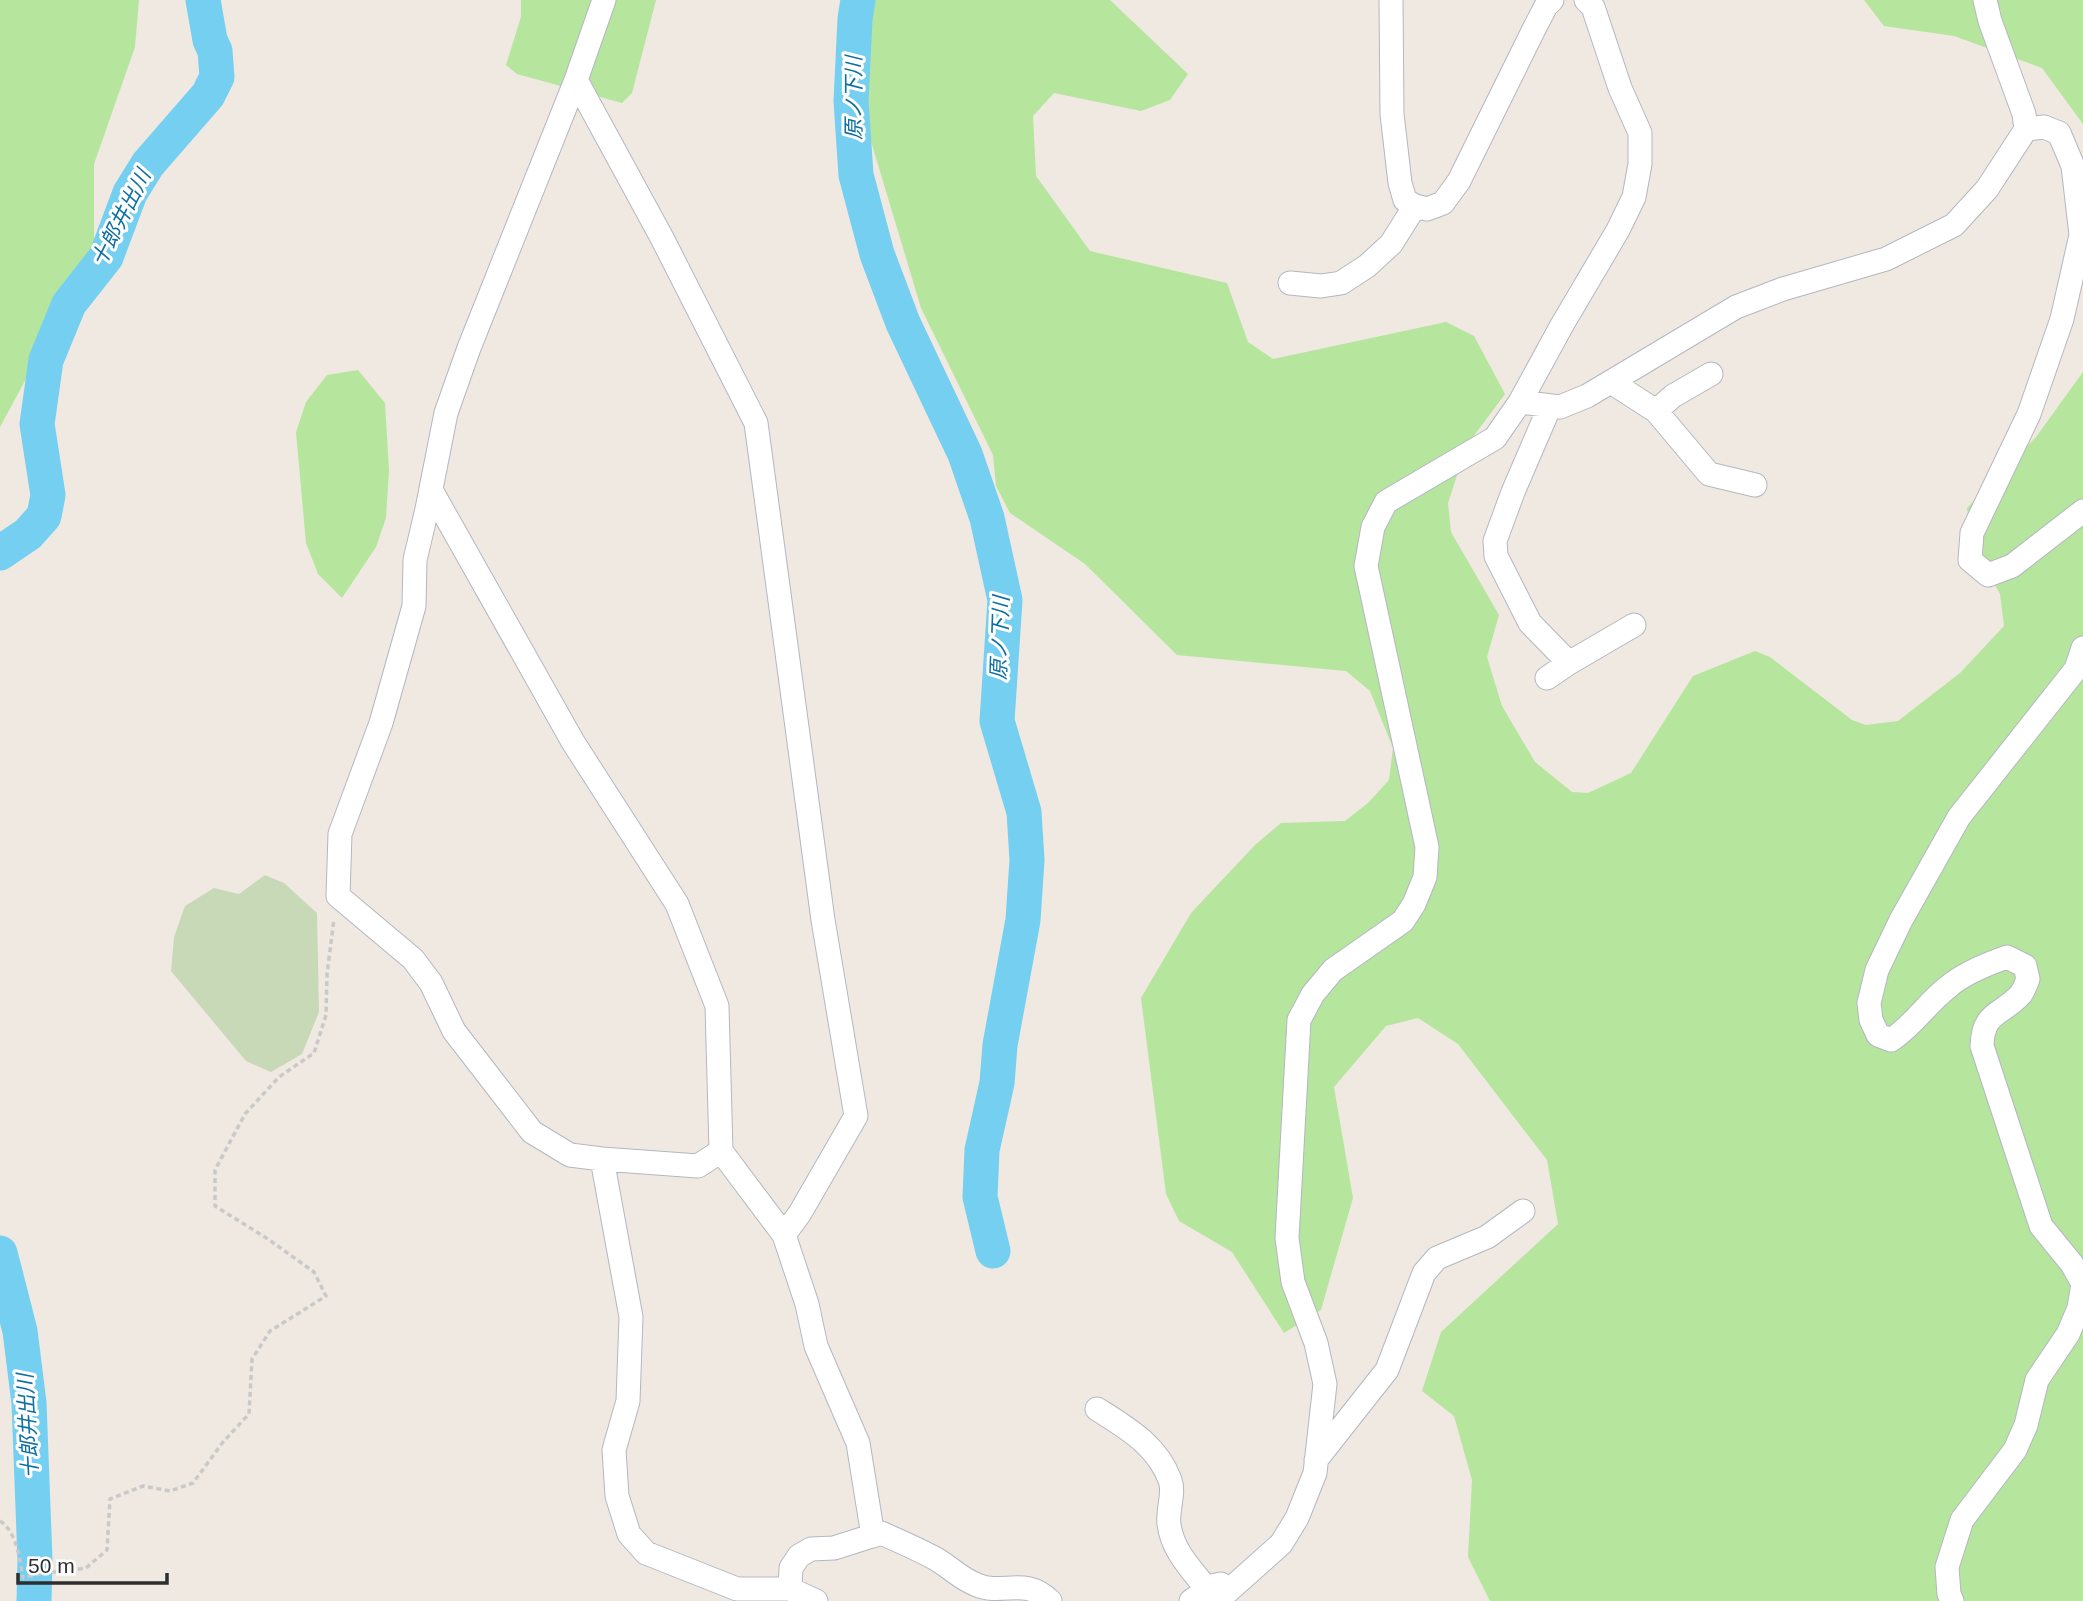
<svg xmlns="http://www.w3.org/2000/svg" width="2083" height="1601" font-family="Arial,'Noto Sans JP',sans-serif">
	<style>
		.green { fill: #b6e59e }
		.cemetery { fill: #c8d9b8 }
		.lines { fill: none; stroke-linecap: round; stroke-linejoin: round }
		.river { stroke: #75cff0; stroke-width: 35 }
		.minor-casing { stroke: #b4b7c1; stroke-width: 25 }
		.path { stroke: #c9c9c9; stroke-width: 3.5; stroke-dasharray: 5 3.5; stroke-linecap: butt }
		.minor { stroke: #fff; stroke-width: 23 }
		.labels { text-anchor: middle; stroke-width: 6; stroke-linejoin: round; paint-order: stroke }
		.water-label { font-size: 21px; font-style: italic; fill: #0d6fa3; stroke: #fff }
	</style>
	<rect width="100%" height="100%" fill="#efe9e1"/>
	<path class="green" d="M0 0H139L135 47 94 164V253L0 427Z
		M521 0H656L632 93 622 103 517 74 506 65 521 17Z
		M866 0H1110L1188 74 1170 100 1141 111 1054 93 1033 116 1036 176 1090 251 1227 283 1248 342 1273 359 1446 322 1474 336 1505 394 1467 445 1448 503 1451 532 1499 615 1487 657 1502 706 1535 762 1572 792 1588 793 1631 773 1693 676 1755 651 1770 657 1852 720 1866 725 1898 721 1960 673 2004 626 2000 594 1971 541 1967 508 2036 437 2083 372V1601H1490L1468 1557 1472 1480 1454 1416 1422 1391 1441 1332 1558 1224 1547 1160 1458 1044 1418 1018 1386 1026 1334 1087 1353 1198 1321 1310 1284 1333 1232 1252 1179 1221 1166 1194 1141 998 1191 913 1255 845 1281 823 1345 821 1368 803 1389 780 1393 748 1370 691 1346 671 1177 655 1085 564 1010 513 996 486 993 455 921 308 852 78Z
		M1864 0H2083V124L2042 68 1954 36 1884 26Z
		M358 370 385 403 389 470 386 518 376 547 342 598 318 574 306 543 296 432 306 402 327 375Z"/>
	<path class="cemetery" d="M265 875 284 883 317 913 319 1012 302 1054 271 1072 246 1061 171 971 174 937 185 906 214 888 239 894Z"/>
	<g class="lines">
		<path class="river" d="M858 0 855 19 851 101 856 175 877 254 903 323 965 454 987 518 1005 600 997 721 1024 812 1027 860 1023 920 1000 1045 997 1083 982 1150 980 1197 993 1251
			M0 553 28 534 44 516 48 495 37 424 46 360 69 304 106 257 130 193 148 164 208 95 217 77 215 51 210 40 203 0
			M0 1253 20 1331 29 1403 35 1560 34 1601"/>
		<defs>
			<path id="minor" d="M604 0 576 80 469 348 446 413 427 509 415 560 414 606 381 723 340 834 338 896 413 959 431 983 454 1031 532 1132 570 1155 602 1159 698 1166 721 1151
				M1391 0 1392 114 1400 183 1405 200 1415 206 1427 209 1443 203 1459 181 1534 29 1546 6 1552 0
				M576 80 662 238 756 423 823 920 856 1116 800 1213 784 1235
				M2026 129 2044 127 2059 133 2073 166 2081 235 2062 319 2029 414 1972 533 1970 560 1988 575 2012 566 2083 511
				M1290 283 1321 286 1341 283 1367 266 1391 244 1415 206
				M1611 382 1656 411 1709 474 1755 485
				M1520 402 1560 407 1587 396 1736 307 1783 289 1886 259 1954 225 1987 189 2026 129 2024 114 1990 21 1985 0
				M1550 406 1513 492 1495 541 1496 556 1530 623 1569 663 1634 625
				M1656 411 1673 396 1711 374
				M431 490 573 742 677 904 717 1006 721 1151 784 1235 807 1304 816 1346 858 1443 873 1536
				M1547 678 1569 663
				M602 1159 631 1317 628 1401 614 1450 617 1496 629 1534 646 1553 737 1589H790L816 1601
				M1097 1409C1127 1428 1157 1445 1170 1480 1175 1493 1167 1510 1169 1524 1172 1550 1191 1569 1207 1589
				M1316 1460 1387 1370 1424 1273 1437 1258 1487 1237 1523 1211
				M790 1589 791 1568 799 1556 811 1549 834 1548 881 1533C899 1541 918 1549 936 1559 950 1567 961 1579 977 1585 1003 1596 1025 1576 1050 1601
				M1191 1601 1212 1586 1221 1584
				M1217 1601 1281 1544 1297 1518 1315 1473 1325 1384 1316 1343 1293 1282 1287 1238 1299 1020 1313 994 1333 970 1403 921 1414 904 1425 877 1427 847 1366 566 1373 527 1386 502 1495 438 1520 402 1562 325 1618 230 1634 197 1640 164V133L1620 88 1593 7 1586 0
				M1952 1601 1949 1594 1947 1567 1962 1520 2015 1450 2026 1425 2037 1380 2068 1334 2079 1308 2083 1284 2072 1264 2041 1226 1982 1046C1983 1011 2001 1016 2021 994 2024 990 2026 984 2028 979L2025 966 2007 957C1987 964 1964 973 1948 987 1927 1003 1913 1026 1891 1040L1878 1035 1871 1020 1869 1003 1877 970 1901 920 1959 817 2076 669 2083 648"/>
		</defs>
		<use href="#minor" class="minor-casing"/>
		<path class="path" d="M0 1521C17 1532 20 1560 23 1578L47 1572H60L86 1568 107 1550 110 1499 143 1486 170 1491 193 1483 223 1442 249 1414 252 1359 270 1331 326 1296 314 1272 268 1239 215 1206V1170L245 1114 279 1077 314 1053 326 1015 327 974 334 919"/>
		<use href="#minor" class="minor"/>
	</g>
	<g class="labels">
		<g class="water-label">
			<text transform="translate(854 98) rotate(-90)" y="7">原ノ下川</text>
			<text transform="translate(121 218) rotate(-63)" y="7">十郎井出川</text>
			<text transform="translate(1000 638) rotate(-88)" y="7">原ノ下川</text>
			<text transform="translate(28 1426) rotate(-93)" y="7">十郎井出川</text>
		</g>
	</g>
	<path d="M18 1573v10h149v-10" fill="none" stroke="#2e2e2e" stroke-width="3.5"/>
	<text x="28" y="1573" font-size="21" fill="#2e2e2e" stroke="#ffffff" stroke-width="5" paint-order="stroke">50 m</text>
</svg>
